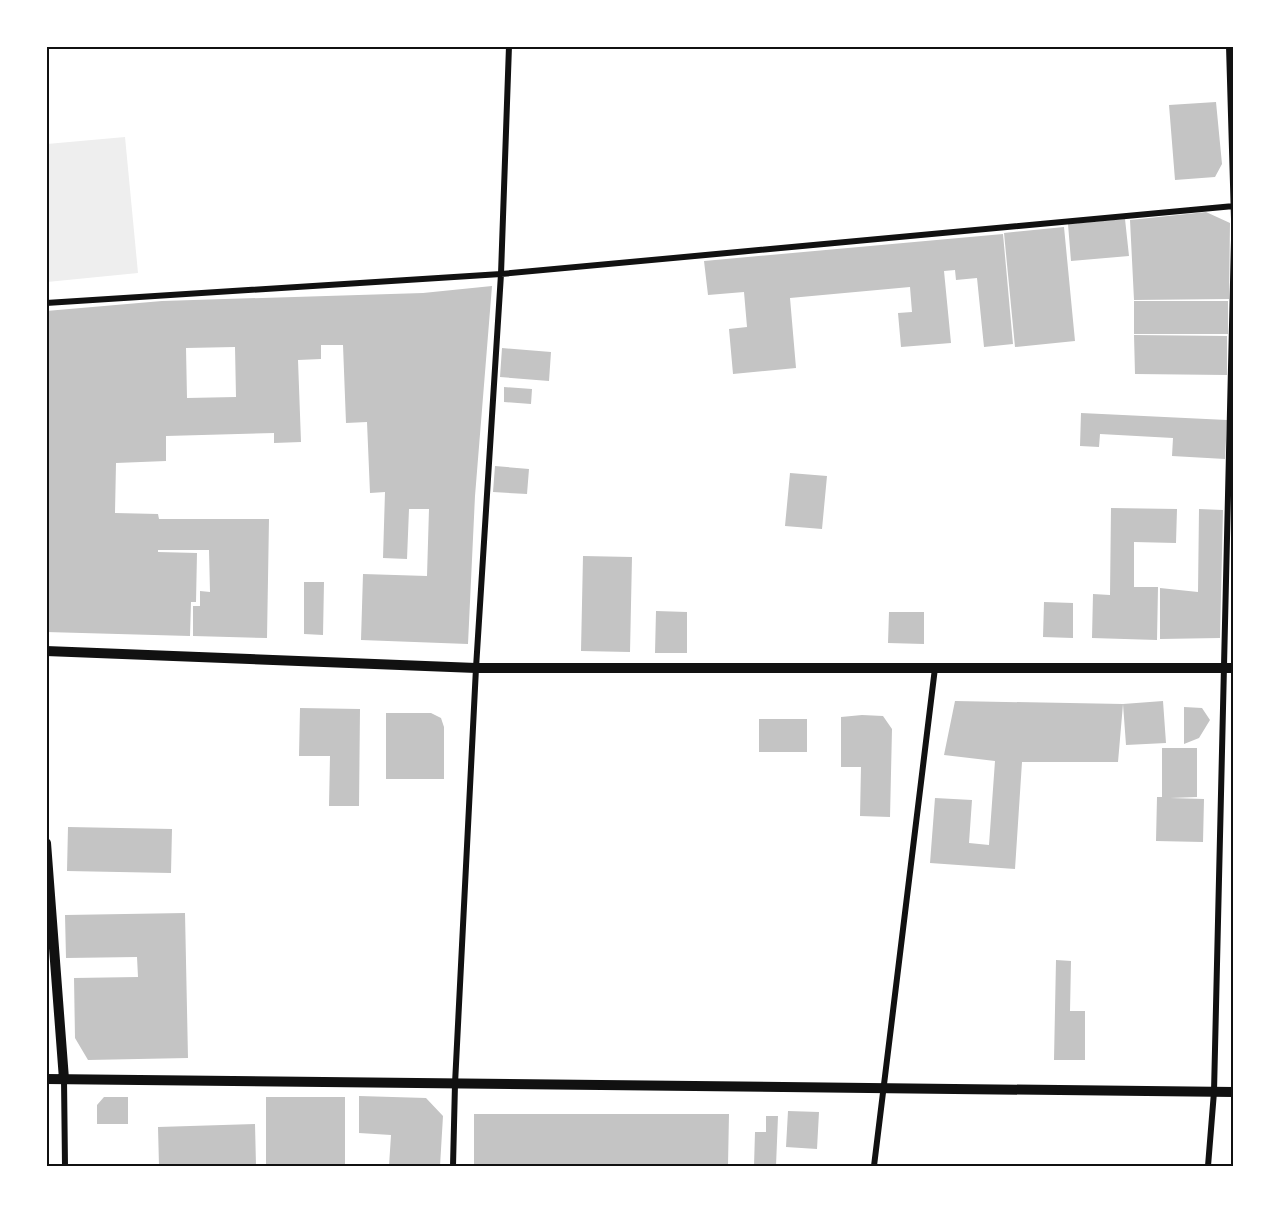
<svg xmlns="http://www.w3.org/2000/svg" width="1280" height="1213" font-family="Helvetica,sans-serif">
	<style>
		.green { fill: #eee }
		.building { fill: #c4c4c4; fill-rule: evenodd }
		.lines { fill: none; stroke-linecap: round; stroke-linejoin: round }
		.minor { stroke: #111; stroke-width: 6 }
		.tertiary { stroke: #111; stroke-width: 10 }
		.neatline { fill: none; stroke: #111; stroke-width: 2 }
	</style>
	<rect width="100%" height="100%" fill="#fff"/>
	<path class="green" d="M125 137 138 273 47 282V144Z"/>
	<path class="building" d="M1216 102 1222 164 1215 177 1175 180 1169 105Z
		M1206 212 1230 223 1229 299 1134 300 1130 220Z
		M1125 219 1129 256 1071 261 1068 224Z
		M1064 227 1075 341 1015 347 1004 233Z
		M1003 234 1013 344 984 347 977 278 956 280 955 270 944 271 951 343 901 347 898 313 912 312 910 287 790 298 796 368 733 374 729 329 747 327 744 292 708 295 704 261Z
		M492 286 475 496 468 644 361 640 363 574 427 576 429 509H409L407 559 383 558 385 492 370 493 367 422 346 423 343 345H321V359L298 360 301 442 274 443V433L166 436V461L116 463 115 513 158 514 159 519H269L267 638 193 636V606H200V591L210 592 209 550H158V552L197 553 196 602H191L190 636 46 632V311L162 301 423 293ZM235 347 236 397 187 398 186 348Z
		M1134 301H1228V334H1134Z
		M1134 335 1227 336V375L1135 374Z
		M502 348 551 352 549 381 500 377Z
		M504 387 532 389 531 404 504 402Z
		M1081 413 1227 420 1225 459 1172 456 1173 438 1100 434 1099 447 1080 446Z
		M495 466 529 469 527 494 493 492Z
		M790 473 827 476 822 529 785 526Z
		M1111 508 1177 509 1176 543 1134 542V587H1158L1157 640 1092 638 1093 594 1110 595Z
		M1199 509 1223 510 1220 638 1160 639V588L1198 592Z
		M583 556 632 557 630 652 581 651Z
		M304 582H324L323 635 304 634Z
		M1044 602 1073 603V638L1043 637Z
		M656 611 687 612V653H655Z
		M889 612H924V644L888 643Z
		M955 701 1123 704 1118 762H1022L1015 869 930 863 935 798 972 800 969 843 989 845 995 761 944 755Z
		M1163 701 1166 743 1126 745 1123 704Z
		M1184 707 1202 708 1210 720 1199 738 1184 744Z
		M300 708 360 709 359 806H329L330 756H299Z
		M386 713H431L441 718 444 727V779H386Z
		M862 715 883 716 892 729 890 817 860 816 861 767H841V717Z
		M759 719H807V752H759Z
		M1162 748H1197V797L1170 798 1204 799 1203 842 1156 841 1157 797H1162Z
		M68 827 172 829 171 873 67 871Z
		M185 913 188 1058 88 1060 75 1038 74 978 138 977 137 957 66 958 65 915Z
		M1056 960 1071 961 1070 1011H1085V1060H1054Z
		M359 1096 426 1098 443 1116 440 1166H389L391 1135 359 1133Z
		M104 1097H128V1124H97V1105Z
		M266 1097H345V1166H266Z
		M788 1111 819 1112 817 1149 786 1147Z
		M474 1114H729L728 1165 631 1164V1166H474Z
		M766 1116H778L776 1166H754L755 1132H766Z
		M255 1124 256 1166H159L158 1127Z"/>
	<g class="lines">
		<path class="minor" d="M1229 46 1234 219
			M46 303 501 274 1234 206
			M64 1079 65 1166
			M453 1166 455 1084 476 668 501 274 509 46
			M874 1166 935 668
			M1208 1166 1214 1092C1220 808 1227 524 1234 240"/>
		<path class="tertiary" d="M46 651 476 668H1234
			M46 843 64 1079
			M46 1079 1234 1092"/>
	</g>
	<rect width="1280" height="1213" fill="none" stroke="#ffffff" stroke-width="96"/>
	<rect x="48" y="48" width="1184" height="1117" class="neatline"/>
</svg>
